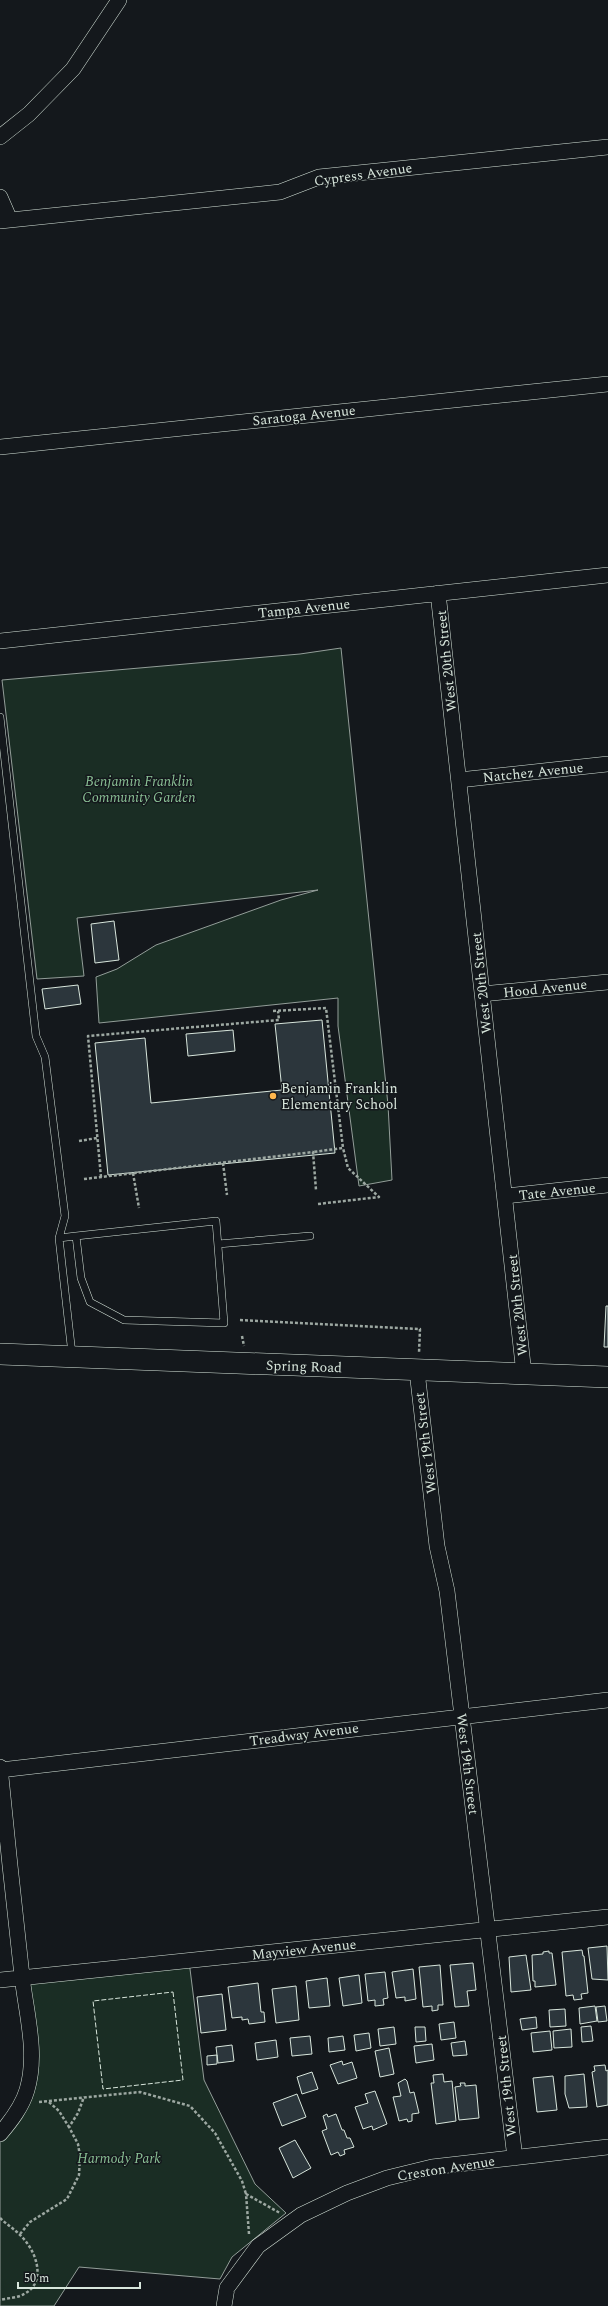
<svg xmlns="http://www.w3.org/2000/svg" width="608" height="2306" font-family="Spectral,serif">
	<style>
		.green { fill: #1a2d24; stroke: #939e99 }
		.building { fill: #2c363c; stroke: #d8e6dc }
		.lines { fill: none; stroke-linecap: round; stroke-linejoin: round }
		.lane-casing { stroke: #d8e6dc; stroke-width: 8 }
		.street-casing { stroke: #d8e6dc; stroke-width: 16 }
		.secondary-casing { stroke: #d8e6dc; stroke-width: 22 }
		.path { stroke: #9da8a2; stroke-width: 2.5; stroke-dasharray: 3 2; stroke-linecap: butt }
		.lane { stroke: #14181c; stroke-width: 7 }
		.street { stroke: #14181c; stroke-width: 15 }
		.secondary { stroke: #14181c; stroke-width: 21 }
		.fence { stroke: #d8e6dc; stroke-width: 1; stroke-dasharray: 5 2; stroke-linecap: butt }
		.poi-dot { fill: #ffb74d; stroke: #14181c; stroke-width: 1.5 }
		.labels { text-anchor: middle; stroke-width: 3; stroke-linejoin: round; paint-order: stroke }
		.street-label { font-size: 14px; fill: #d8e6dc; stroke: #14181c }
		.park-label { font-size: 14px; font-style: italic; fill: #8ac095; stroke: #14181c }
		.poi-label { font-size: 14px; fill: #d8e6dc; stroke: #14181c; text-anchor: start }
	</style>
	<rect width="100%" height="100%" fill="#14181c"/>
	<path class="green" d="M341 648 388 1105 392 1180 359 1186 338 1026V998L99 1023 96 977 117 969 156 945 281 900 318 890 77 918 84 976 37 979 2 680 300 654Z
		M189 1961 204 2080 255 2184 286 2213 232 2257 220 2279 79 2267 54 2306H0V2134L27 2091 22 1978Z"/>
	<path class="building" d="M114 921 119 960 95 963 91 924Z
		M78 985 81 1004 45 1009 42 989Z
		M322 1020 335 1153 108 1175 95 1043 145 1038 151 1103 282 1090 275 1024Z
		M233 1030 235 1051 188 1056 186 1034Z
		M606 1306H608V1347H604Z
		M607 1946 608 1980 592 1979 588 1948Z
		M582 1950 583 1956H584L588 1993 581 1994 582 1999 574 2000 573 1995 566 1996 562 1952Z
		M549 1951V1953H552L556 1985 535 1987V1981H533L532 1955 543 1954V1952Z
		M526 1955 531 1990 511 1992 509 1957Z
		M473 1963 476 1990 467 1991 469 2006 455 2007 450 1965Z
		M440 1965 443 2005H438V2010L432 2011V2006L423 2007 419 1967Z
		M413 1969 416 1999 405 2001V1997L396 1998 392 1972Z
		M385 1972 388 1998 383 1999 384 2005 375 2006V2000L368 2001 365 1974Z
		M359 1975 362 2003 343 2006 339 1978Z
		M327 1978 330 2006 309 2008 306 1981Z
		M258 1983 261 2012H264L265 2022 249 2024 248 2019 242 2020V2017L232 2018 228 1987Z
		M296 1986 299 2020 276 2023 272 1989Z
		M222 1994 226 2030 201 2033 197 1997Z
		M595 2006 597 2021 580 2024 579 2008Z
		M605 2006 607 2021 598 2022 596 2007Z
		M565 2009 566 2026 550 2027 549 2010Z
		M536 2017 537 2028 522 2030 520 2019Z
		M454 2022 456 2038 441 2040 439 2024Z
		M591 2026 593 2041 582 2042 581 2027Z
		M394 2027 396 2044 380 2046 378 2029Z
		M415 2027H425L426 2041 416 2042Z
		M571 2029 572 2047 554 2048 553 2031Z
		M550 2031 552 2050 533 2052 531 2033Z
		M369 2033 371 2048 356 2051 354 2035Z
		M310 2036 312 2054 292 2056 290 2038Z
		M343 2036 345 2050 329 2052 328 2038Z
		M276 2040 278 2057 257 2060 255 2043Z
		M465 2041 467 2055 453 2056 451 2043Z
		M432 2044 434 2060 416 2063 414 2046Z
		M232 2045 234 2061 218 2063 216 2047Z
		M389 2048 394 2074 380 2077 375 2051Z
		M217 2055V2064L207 2065V2056Z
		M342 2061 343 2065 352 2062 357 2078 338 2084 330 2065Z
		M605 2065 606 2071 608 2070V2105L597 2107 592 2072 595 2071 594 2066Z
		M312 2072 318 2089 302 2094 297 2077Z
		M443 2074 444 2082 452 2081 456 2121 436 2124 431 2083H434L433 2075Z
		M584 2074 587 2107 569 2108 565 2094V2076Z
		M553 2076 557 2110 537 2112 533 2078Z
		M405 2079 407 2081 410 2093 414 2092 419 2113 412 2114V2121L408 2122 407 2119 399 2121 393 2097 401 2096 398 2083Z
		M460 2083H465V2086L476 2085 479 2118 459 2120 455 2087 461 2086Z
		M375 2091 387 2124 373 2130 372 2126 363 2129 355 2107 368 2103 365 2094Z
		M297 2094 306 2117 282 2126 273 2103Z
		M327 2114 328 2117 336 2114 342 2130H344L347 2138H350L354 2147 344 2150 345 2154 340 2156 338 2152 331 2155 322 2131 327 2129 323 2116Z
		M295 2140 311 2168 293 2178 279 2148Z"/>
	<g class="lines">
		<defs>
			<path id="lane" d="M0 717 36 1036 45 1057 65 1216 59 1238 72 1354
				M59 1238 76 1236 216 1221 224 1323 124 1320 90 1302 81 1278 76 1236
				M218 1244 310 1236"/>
			<path id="street" d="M0 137 29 114 73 69 119 0
				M0 197 10 220
				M0 221 280 192 319 177 608 147
				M0 447 608 384
				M438 593 524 1374
				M0 641 608 575
				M459 780 608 764
				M482 994 608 982
				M506 1196 608 1185
				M417 1371 437 1546 447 1591 515 2158
				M0 1767C7 1837 14 1906 22 1976 26 2013 38 2053 27 2090 22 2107 11 2121 0 2134
				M0 1770 608 1700
				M0 1980 608 1917
				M224 2306 227 2288 258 2246 301 2215 347 2193 387 2178 432 2167 608 2147"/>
			<path id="secondary" d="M0 1354 608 1377"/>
		</defs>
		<use href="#lane" class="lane-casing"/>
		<use href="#street" class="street-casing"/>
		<use href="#secondary" class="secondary-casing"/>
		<path class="path" d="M273 1011 326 1008 343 1148 313 1152
			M79 1141 97 1138
			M223 1163 227 1195
			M133 1173 139 1208
			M101 1177 88 1036 279 1020 278 1011
			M84 1179 313 1152 316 1190
			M318 1204 379 1197 348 1168 343 1148
			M240 1320 420 1329 419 1353
			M242 1336 244 1346
			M39 2102 140 2092 190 2106 215 2133 242 2181 246 2194
			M49 2102 59 2111 69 2127
			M0 2218C6 2224 13 2228 19 2234 36 2249 48 2282 24 2294 18 2298 7 2298 0 2300
			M20 2234 30 2222 67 2199 79 2175 80 2156 78 2144 69 2127 78 2113 84 2097
			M249 2234 246 2194 280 2213"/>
		<use href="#lane" class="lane"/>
		<use href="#street" class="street"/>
		<use href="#secondary" class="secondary"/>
		<path class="fence" d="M173 1992 183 2080 103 2089 93 2001Z"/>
	</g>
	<circle class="poi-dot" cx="273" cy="1096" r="4"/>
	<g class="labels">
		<g class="street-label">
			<text transform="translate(363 174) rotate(-8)" y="5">Cypress Avenue</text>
			<text transform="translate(304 415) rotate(-6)" y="5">Saratoga Avenue</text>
			<text transform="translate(304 608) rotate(-6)" y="5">Tampa Avenue</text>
			<text transform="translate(446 661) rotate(-96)" y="5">West 20th Street</text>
			<text transform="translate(533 772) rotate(-6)" y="5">Natchez Avenue</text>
			<text transform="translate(481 983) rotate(-96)" y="5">West 20th Street</text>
			<text transform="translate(545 988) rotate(-6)" y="5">Hood Avenue</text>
			<text transform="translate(557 1191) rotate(-6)" y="5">Tate Avenue</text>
			<text transform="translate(517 1305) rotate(-96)" y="5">West 20th Street</text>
			<text transform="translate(304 1366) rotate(2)" y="5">Spring Road</text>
			<text transform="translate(425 1443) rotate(-97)" y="5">West 19th Street</text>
			<text transform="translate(304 1734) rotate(-7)" y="5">Treadway Avenue</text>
			<text transform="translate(468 1764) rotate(83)" y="5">West 19th Street</text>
			<text transform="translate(304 1949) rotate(-6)" y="5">Mayview Avenue</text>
			<text transform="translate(506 2086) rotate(-96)" y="5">West 19th Street</text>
			<text transform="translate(446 2168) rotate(-9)" y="5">Creston Avenue</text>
		</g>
		<g class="park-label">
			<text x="139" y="786">Benjamin Franklin<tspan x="139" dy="16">Community Garden</tspan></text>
			<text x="119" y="2163">Harmody Park</text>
		</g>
		<g class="poi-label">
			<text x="281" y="1093">Benjamin Franklin<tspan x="281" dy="16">Elementary School</tspan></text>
		</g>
	</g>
	<path d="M18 2282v6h122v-6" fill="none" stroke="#d8e6dc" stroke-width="2"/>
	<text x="24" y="2282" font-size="12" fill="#d8e6dc" stroke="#14181c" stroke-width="3" paint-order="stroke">50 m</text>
</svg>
